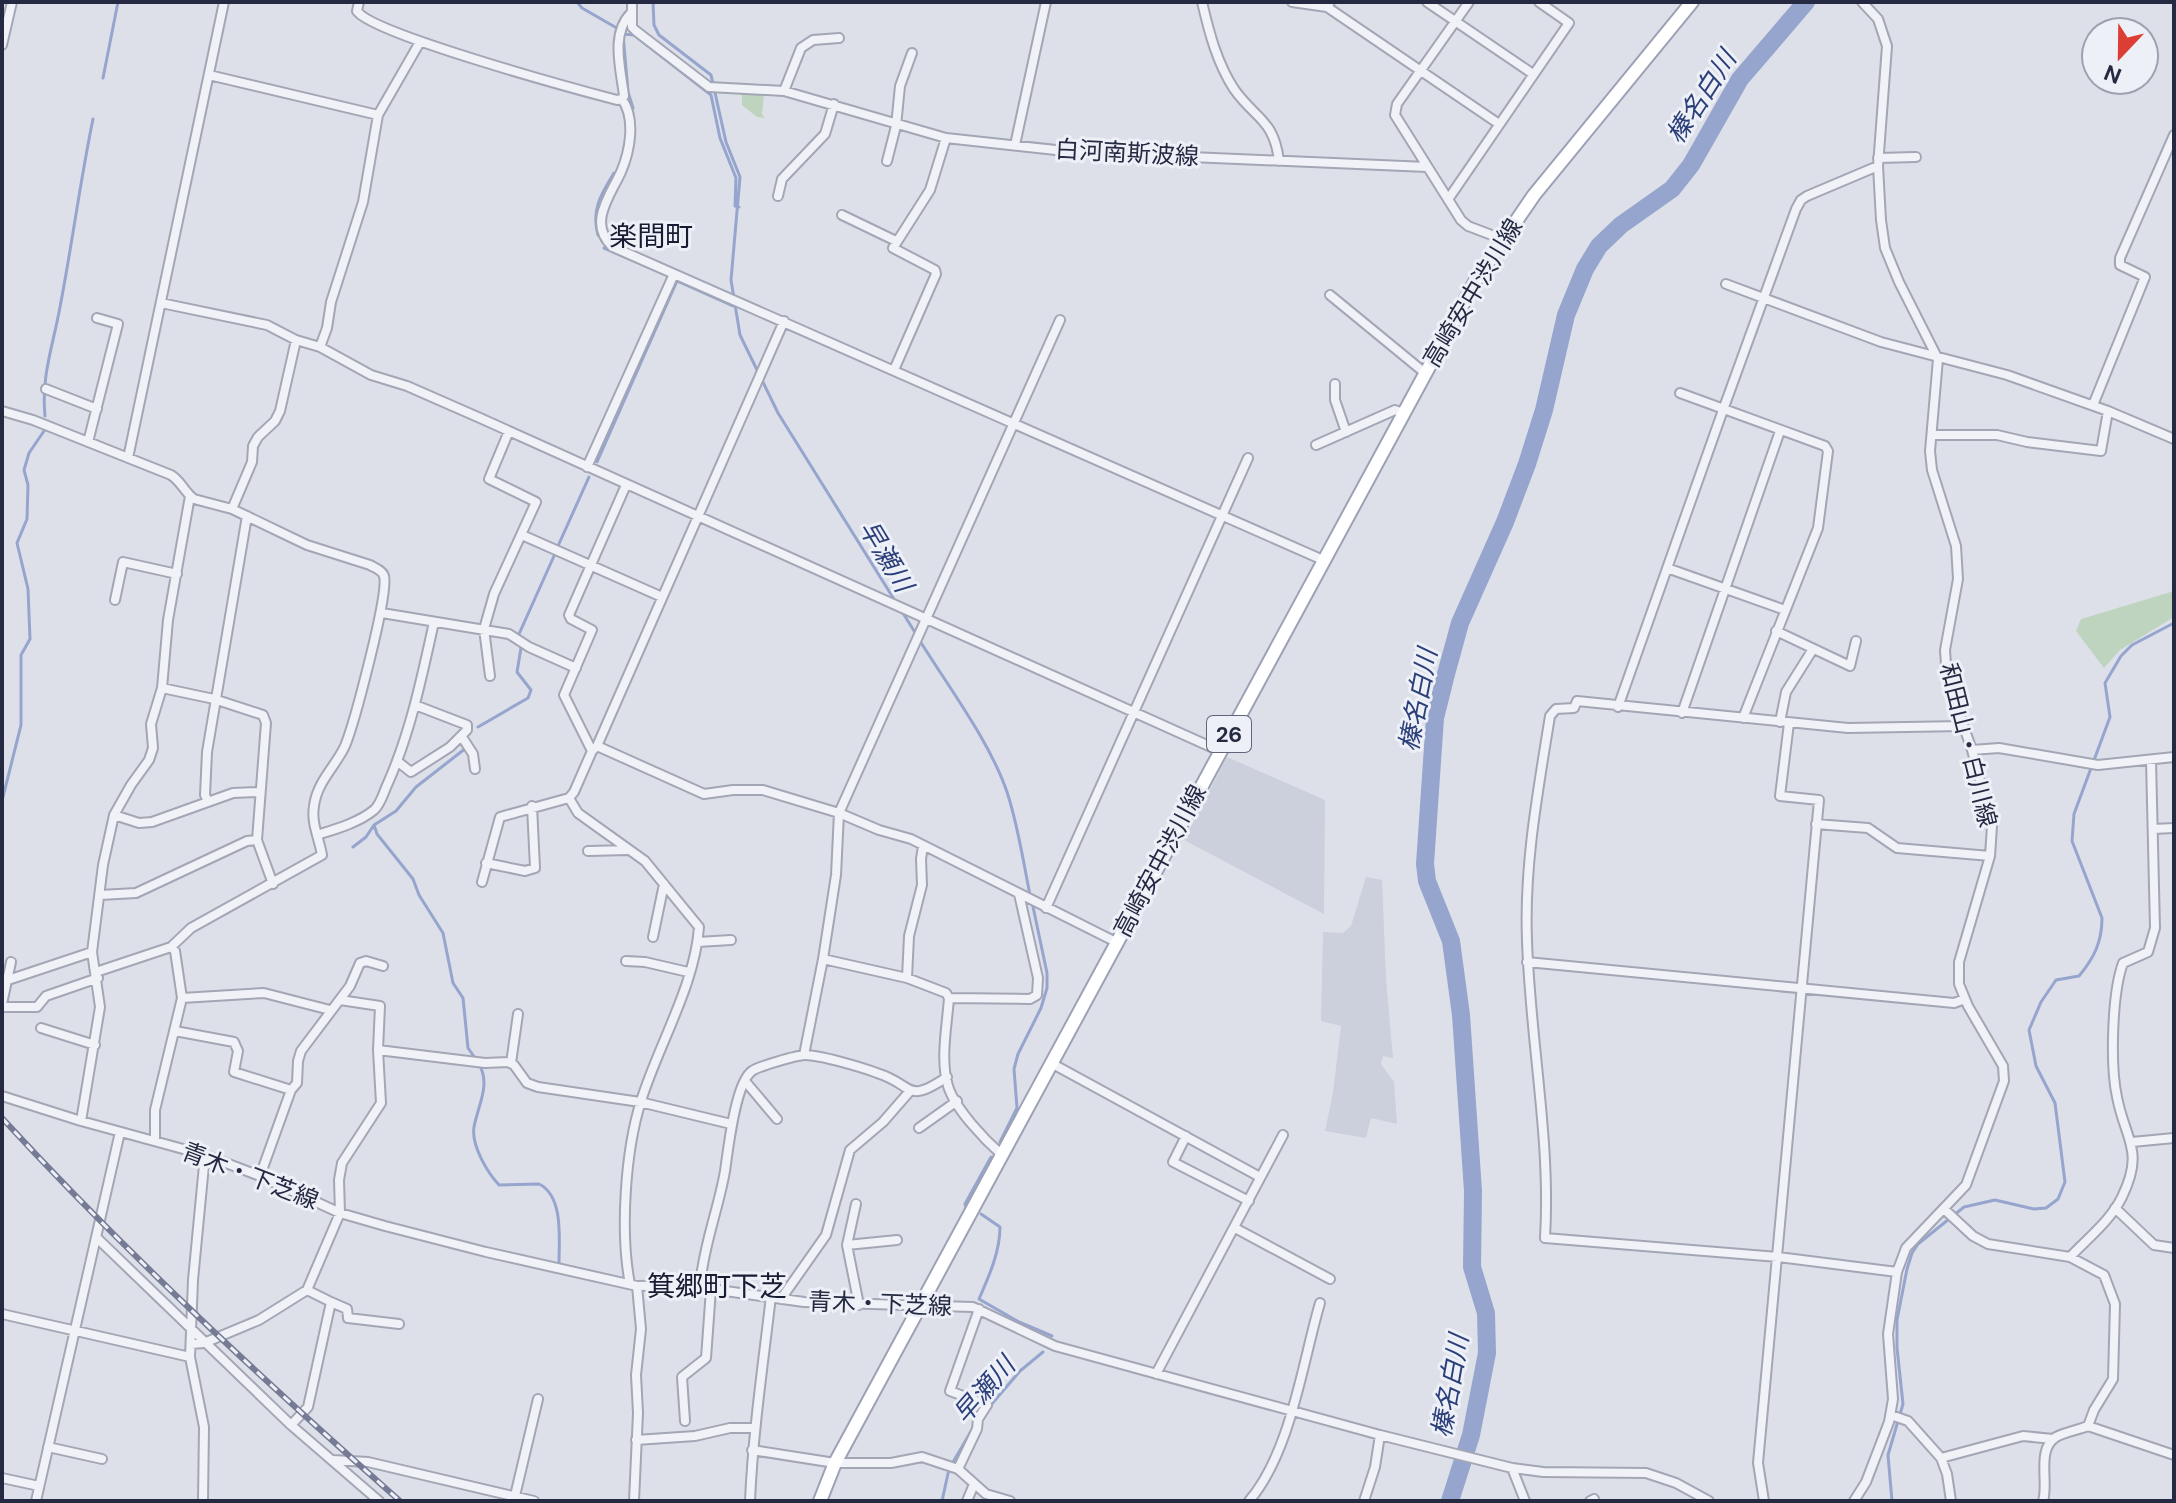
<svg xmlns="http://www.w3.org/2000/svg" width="2176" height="1503" font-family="'DM Sans','Noto Sans JP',sans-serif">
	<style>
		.built { fill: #cccfdc }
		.green { fill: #bfd4be }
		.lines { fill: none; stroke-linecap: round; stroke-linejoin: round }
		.stream { stroke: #95a5cd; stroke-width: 3 }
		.river { stroke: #95a5cd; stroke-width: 18 }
		.street-casing { stroke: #a3a6b4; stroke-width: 12 }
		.primary-casing { stroke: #9ca1b6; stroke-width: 16 }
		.street { stroke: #f1f2f7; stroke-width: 8 }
		.primary { stroke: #fff; stroke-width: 12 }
		.rail-casing { stroke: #767b95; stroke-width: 6 }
		.rail { stroke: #eef0f7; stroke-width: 3; stroke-dasharray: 9; stroke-linecap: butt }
		.labels { text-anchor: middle; stroke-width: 6; stroke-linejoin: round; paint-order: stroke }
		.shield { fill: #eef0f7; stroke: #616578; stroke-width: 2 }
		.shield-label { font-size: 22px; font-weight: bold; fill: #252a42 }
		.street-label { font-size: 24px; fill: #252a42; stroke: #eef0f7 }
		.water-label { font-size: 26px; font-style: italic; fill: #2b3f7a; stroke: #eef0f7 }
		.quarter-label { font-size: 28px; fill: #181c33; stroke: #eef0f7 }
	</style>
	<rect width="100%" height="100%" fill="#dee0e9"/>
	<path class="built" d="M1227 757 1325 800 1324 914 1184 840Z
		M1366 877 1382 880 1386 979 1393 1058 1383 1056 1381 1064 1394 1082 1397 1124 1371 1118 1366 1138 1325 1131 1333 1093 1341 1026 1321 1021 1323 932 1343 933 1351 926Z"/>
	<path class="green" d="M742 92 764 94 762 114 765 118 757 117 742 105Z
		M2174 591V617L2120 650 2104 668 2076 631 2081 619Z"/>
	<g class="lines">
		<path class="stream" d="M577 2 582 8 615 27
			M653 2 654 25 659 35 711 75 726 142 740 177 731 280 740 335 778 413 897 604
			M103 78 118 2
			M633 108 628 92 623 34 634 35 711 95 720 138 736 178 735 206 739 207
			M598 235C591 210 601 194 614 173
			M604 248 664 274
			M45 416C41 376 53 346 60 307 72 245 80 182 93 119
			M597 462 677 281 733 306
			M558 546 589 477
			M901 610 916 634
			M519 634 554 556
			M920 641C948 686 990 742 1007 792 1018 825 1023 860 1030 895
			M478 727 528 698 531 690 517 672 521 648
			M2 801 21 725V655L30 639 28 589 17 543 27 519 28 485 24 470 29 453 44 431
			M374 825 377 834 413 879 419 895 443 933 453 983 463 998 468 1048 475 1058
			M353 847 366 837 374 825 396 811 416 787 466 748
			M479 1064C491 1085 478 1105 474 1127 471 1145 487 1172 499 1185L539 1184C564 1196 559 1240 559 1263
			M1000 1142 1017 1108 1014 1069 1018 1054 1041 1008 1047 988V973L1032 902
			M966 1207 965 1204 991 1157
			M981 1214 1000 1227C1000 1252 989 1276 979 1299L1019 1322 1052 1336
			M990 1406 1020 1371 1043 1352
			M942 1501 949 1469 973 1428
			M1892 1501 1888 1455 1903 1404 1897 1348V1320L1907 1269 1912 1253 1918 1244 1964 1207 1995 1200 2034 1209 2046 1208 2058 1199 2065 1182 2055 1103 2036 1066 2029 1030 2041 1002 2056 980 2079 976C2094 958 2102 942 2102 918L2072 841 2074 814 2110 717 2105 683 2121 656 2132 645 2174 623"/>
		<path class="river" d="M1450 1501 1471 1435 1487 1353 1486 1313 1472 1267 1473 1191 1461 1015 1451 941 1427 881 1425 864 1435 718 1446 674 1460 623 1505 522 1527 464 1544 410 1566 315 1585 269 1599 246 1621 225 1672 189 1691 165 1740 79 1806 2"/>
		<defs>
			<path id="street" d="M359 2 357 11C372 34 579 90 617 100L622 99 624 96C621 69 610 34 631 13
				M632 2V27L636 31 709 87 784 91 946 138 1074 152 1427 167
				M1202 2C1209 32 1217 63 1234 89 1255 119 1274 119 1279 161
				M1292 2 1327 7
				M1330 2 1327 7 1499 124
				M1427 2 1533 74
				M1469 2 1397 104 1395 115 1461 220 1468 226 1502 239
				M2 45 12 2
				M209 75 378 115
				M784 91 801 48 813 40 839 38
				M622 99C636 119 630 151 621 172 610 196 587 224 613 247L1323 560
				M1015 145 1046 2
				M1878 158 1916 157
				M887 161 896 126 900 86 912 53
				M778 196 782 179 825 134 834 104
				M1449 198 1569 23 1539 2
				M842 215 896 241
				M1726 284 1881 342 2007 375 2108 411 2174 439
				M1330 295 1425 373
				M161 303 267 325 296 340 320 347 371 375 407 386 480 418 1220 751
				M320 347 327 328 331 302 363 202 378 115 420 42
				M894 370 936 274 935 270 893 248 930 190 946 138
				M1335 384V400L1346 432
				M46 389 97 409
				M1680 393 1825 446 1828 451 1818 528 1743 718
				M2093 405 2145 277 2120 265V258L2174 135
				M2 411 33 420 171 475C181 481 185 493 194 499L232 509 307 545 370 565C375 568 382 570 384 576 389 594 354 724 345 746 335 767 317 782 314 806 311 823 319 838 322 855L191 928 171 947 96 972
				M1932 435H1997L2027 442 2101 451 2108 411
				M88 442 118 324 97 318
				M1316 445 1395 410 1403 413
				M128 458 224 2
				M587 467 674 274
				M232 509 252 462 253 446 258 437 275 421 280 411 296 340
				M522 535 662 597
				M1667 568 1785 610
				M115 600 123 562 177 574
				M382 613 509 634 529 647 576 668
				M1776 631 1850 666 1856 641
				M490 676 484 629 494 594 536 502 489 479 509 431
				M162 688 214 699 263 715 266 723 257 840 273 884
				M1618 707 1723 410 1796 209 1801 200 1807 196 1878 166
				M1682 713 1780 431
				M1780 722 1786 692 1813 649
				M462 737 473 754 475 769
				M597 746 704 794 733 790H763L839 813 879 830 911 839 1116 942
				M1972 750 1999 748 2098 765 2174 757
				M592 751 564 695 592 630 571 619 569 615 626 485
				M397 761 411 772 450 747 467 730V725L415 705
				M208 802 205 795 207 752 247 516
				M114 815 139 823 152 822 233 793 259 792
				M1816 824 1868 828 1897 848 1990 856
				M2153 829 2174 828
				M317 835C336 829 358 823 374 810 381 804 384 791 388 783 411 731 422 676 434 622
				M588 851 628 850
				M486 863 525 871 535 868 532 806
				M482 882 500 817 569 798
				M100 895 136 893 247 841 257 840
				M1046 908 1248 458
				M653 937 664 884
				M698 942 731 940
				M823 959 907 978 946 993 949 998C947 1026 940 1059 948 1086 955 1109 985 1140 1002 1155
				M626 961 645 962 688 972
				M1527 962 1954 1003 1965 999
				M907 978 909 936 922 885 921 859 923 846
				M8 980 92 952
				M182 998 264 993 330 1010
				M949 998 1030 999 1037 995 1038 978 1019 894
				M2 1004 11 962
				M2 1007H37L46 996 98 978
				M41 1028 95 1045
				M175 1031 234 1042 238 1051 234 1072 291 1090
				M378 1050 485 1063 508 1062 514 1065 527 1083 538 1087 640 1102 731 1124
				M804 1055 823 959 836 875 839 813 1060 320
				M511 1063 518 1014
				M1051 1063 1260 1177
				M745 1081 777 1119
				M2 1096 81 1121 205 1155 260 1176 340 1213 385 1226 486 1252 637 1286 700 1285 711 1289 804 1302 973 1307 1055 1346 1380 1435 1512 1468 1543 1472 1646 1473 1676 1483 1709 1501
				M81 1121 100 1007 92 952 103 865 114 815 131 785 149 760 153 748 151 724 162 688 168 620 190 496
				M919 1128 957 1101
				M1186 1136 1173 1162 1249 1201
				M155 1141V1110L182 998 175 951 171 947
				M2132 1142 2174 1138
				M260 1176 291 1090 297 1083 298 1061 301 1051 350 986 360 963 366 961 383 966
				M2115 1208 2154 1245 2174 1248
				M1944 1209 1973 1236 1988 1244 2070 1257 2104 1275 2115 1304 2113 1379 2094 1410 2088 1426C2078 1430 2065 1432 2056 1437 2036 1449 2049 1483 2043 1501
				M1235 1228 1330 1279
				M97 1238 291 1425 379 1501
				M847 1245 856 1204
				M2070 1257C2087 1239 2111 1220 2122 1197 2145 1150 2125 1140 2117 1097 2110 1065 2112 993 2123 963L2148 952 2155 928 2151 760
				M1897 1272 1778 1257 1545 1238C1551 1139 1530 1040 1527 940 1524 865 1538 791 1550 716L1556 709 1574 708 1577 701 1848 728 1963 726
				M630 1284C620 1233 625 1152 641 1101 658 1046 695 985 699 927L645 861 578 813 569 798 574 792 592 751 597 746 784 321
				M700 1285C704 1243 718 1211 725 1171 728 1151 735 1083 752 1071 757 1067 797 1055 805 1055 820 1055 861 1067 877 1073 915 1085 905 1105 947 1077
				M781 1299 826 1235 850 1150 883 1122 910 1091
				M331 1302 347 1309 348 1318 399 1324
				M859 1305 847 1245 897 1240
				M2 1314 190 1357
				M191 1344 204 1343 259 1320 307 1290 340 1213 339 1180 342 1163 381 1103 378 1050 380 1006 340 1000
				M1156 1374 1283 1135
				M1891 1415 1908 1421 1941 1458 2023 1436 2053 1439
				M685 1421 682 1377 706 1358 711 1289
				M291 1425 308 1407 331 1302 307 1290
				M2088 1426 2174 1455
				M636 1440 695 1436 730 1428H753
				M48 1447 102 1459
				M752 1450 835 1463H891L922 1457 958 1469 986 1494 1010 1501
				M1941 1458 1947 1474 1951 1501
				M333 1460 368 1462 534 1501
				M1512 1468 1525 1501
				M958 1469 977 1429 978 1419 987 1405 950 1391 979 1309
				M2 1478 39 1486
				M514 1500 538 1399
				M36 1501 120 1132
				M203 1501 204 1427 190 1357 193 1280 205 1155
				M634 1501 638 1413 636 1375 641 1329 637 1286
				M750 1501C753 1432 763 1365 771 1296
				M967 1501 974 1484
				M1249 1501C1291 1452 1302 1364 1320 1303
				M1364 1501 1375 1467 1380 1435
				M1590 1501 1594 1499
				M1764 1501 1758 1463 1819 800 1780 796 1789 723
				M1854 1501 1866 1482 1889 1422 1893 1399 1888 1334 1897 1272 1906 1248 1966 1185 2004 1081 2003 1066 1968 1006 1959 984V962L1990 856 1992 826 1972 750 1947 679 1945 650 1958 579 1956 546 1932 470 1930 451 1938 359 1899 282 1885 248 1881 220 1878 166 1887 46 1878 19 1862 2"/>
			<path id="primary" d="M820 1501 835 1463 1476 280 1534 195 1692 2"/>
		</defs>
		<use href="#street" class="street-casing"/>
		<use href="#primary" class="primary-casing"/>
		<use href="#street" class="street"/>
		<use href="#primary" class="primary"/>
		<defs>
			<path id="rail" d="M2 1118C127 1254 262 1379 400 1501"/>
		</defs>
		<use href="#rail" class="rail-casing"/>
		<use href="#rail" class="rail"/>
	</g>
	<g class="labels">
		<rect class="shield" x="1207" y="716" width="44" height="36" rx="6"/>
		<g class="shield-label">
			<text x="1229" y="742">26</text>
		</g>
		<g class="street-label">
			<text transform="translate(1127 153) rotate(3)" y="8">白河南斯波線</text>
			<text transform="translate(1473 293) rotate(-59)" y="8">高崎安中渋川線</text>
			<text transform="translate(1968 745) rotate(76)" y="8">和田山・白川線</text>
			<text transform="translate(1160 861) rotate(-62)" y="8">高崎安中渋川線</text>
			<text transform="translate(250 1176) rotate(21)" y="8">青木・下芝線</text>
			<text transform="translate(880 1304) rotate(2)" y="8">青木・下芝線</text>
		</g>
		<g class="water-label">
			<text transform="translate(1701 97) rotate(-57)" y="9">榛名白川</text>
			<text transform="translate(886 556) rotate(59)" y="9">早瀬川</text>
			<text transform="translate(1418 700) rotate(-79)" y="9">榛名白川</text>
			<text transform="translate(1450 1386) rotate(-80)" y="9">榛名白川</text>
			<text transform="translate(984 1390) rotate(-49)" y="9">早瀬川</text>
		</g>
		<g class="quarter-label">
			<text x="651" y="246">楽間町</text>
			<text x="717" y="1296">箕郷町下芝</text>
		</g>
	</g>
	<rect width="2176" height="1503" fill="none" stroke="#252a42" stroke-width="8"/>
	<g transform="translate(2120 56) rotate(202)"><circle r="38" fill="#eef0f7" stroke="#9ea1af" stroke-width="2"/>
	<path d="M0-6L14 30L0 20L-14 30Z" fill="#dc3d35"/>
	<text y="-12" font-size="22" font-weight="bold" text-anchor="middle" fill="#252a42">N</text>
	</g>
</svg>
